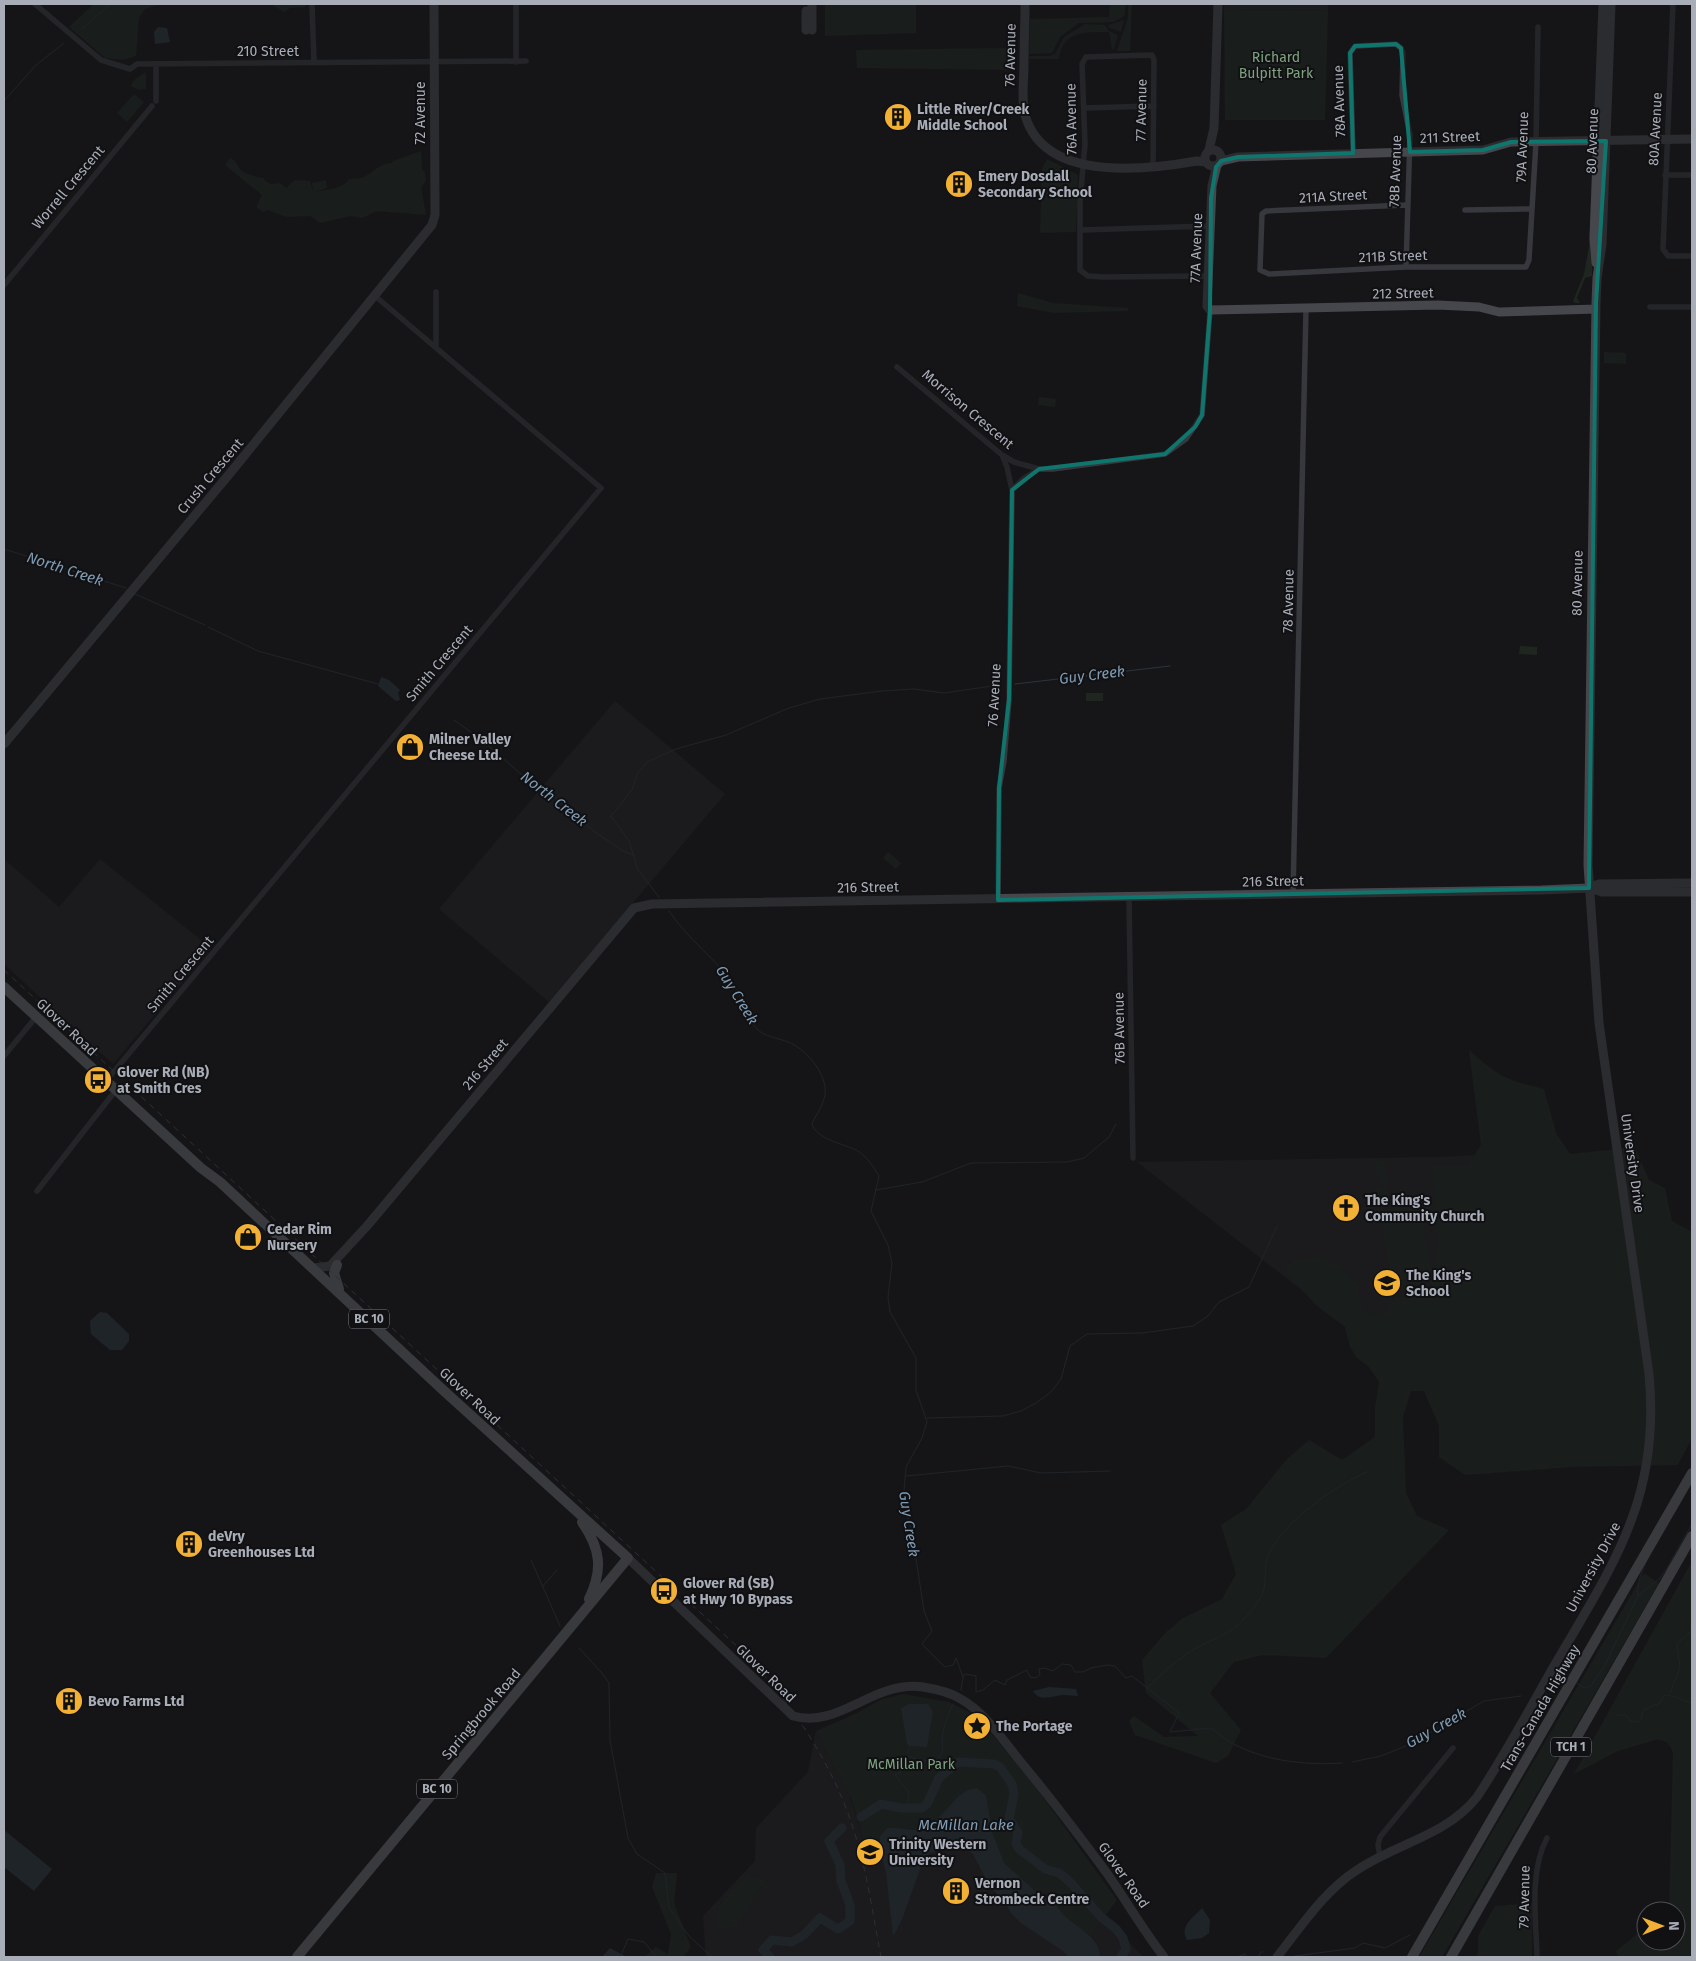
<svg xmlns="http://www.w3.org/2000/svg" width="1696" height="1961" font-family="'Fira Sans',sans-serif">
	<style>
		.built { fill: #222225 }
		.green { fill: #1e261f }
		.water { fill: #2c353c }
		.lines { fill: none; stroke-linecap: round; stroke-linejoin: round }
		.stream { stroke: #2c353c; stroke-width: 1 }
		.river { stroke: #2c353c; stroke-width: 9 }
		.street { stroke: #37383d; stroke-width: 5.5 }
		.secondary { stroke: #45474d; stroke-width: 9 }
		.highway { stroke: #63666e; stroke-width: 10 }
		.rail { stroke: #4a4c52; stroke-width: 1; stroke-dasharray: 6 5; stroke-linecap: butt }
		.marked { fill: none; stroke: #0f766e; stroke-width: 4; stroke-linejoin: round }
		.labels { text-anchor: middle; stroke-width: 4; stroke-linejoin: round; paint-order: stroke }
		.shield { fill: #111113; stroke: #7b7e86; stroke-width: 1 }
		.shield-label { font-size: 12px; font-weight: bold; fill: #a8adb8 }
		.street-label { font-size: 14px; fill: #a8adb8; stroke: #111113 }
		.park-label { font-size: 14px; fill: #7fa381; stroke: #111113 }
		.poi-label { font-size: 14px; font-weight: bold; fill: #a8adb8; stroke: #111113; text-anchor: start }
		.water-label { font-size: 15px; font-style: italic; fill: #7f9bb3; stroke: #111113 }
	</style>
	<rect width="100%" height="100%" fill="#161618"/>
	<path class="built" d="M1224 4H1328V11L1224 10Z
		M615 701 725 794 549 1002 439 909Z
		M100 859 211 948 113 1064 4 964V859L59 907Z
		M1477 1155 1433 1392 1137 1162 1441 1157Z
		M816 1731 848 1791 864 1842 959 1826 1101 1917 1116 1928 1143 1957H706L703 1916 755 1861 756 1828 808 1772Z"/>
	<path class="green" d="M94 4H160L145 9 139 18 136 56 123 60 105 58 69 27Z
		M271 4H305V7L290 8 284 12Z
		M825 4H916V33L825 36Z
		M1110 4H1126L1124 16 1114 22 1079 23 1060 37 1052 53 1029 54 1030 19 1109 17Z
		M1128 4H1132L1130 51H1117L1128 17Z
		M1224 10 1328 11 1325 120H1225Z
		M1124 20 1121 32 1109 28 1108 25Z
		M1085 24 1105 25 1109 31 1118 35 1114 49H1112L1109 32C1085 32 1062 31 1059 59H1029V56H1049L1055 54 1064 37Z
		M1010 48 1009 70 857 68 856 50Z
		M146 72V89L139 90 131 86 134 80Z
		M134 94 144 102 127 122 117 113Z
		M1593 148 1592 276 1585 278 1577 298 1580 303H1575L1573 301 1584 274 1589 246Z
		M421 151 422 170 425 172 426 181 421 187 426 215 377 211 362 218 351 216 320 223 310 216 287 217 267 210 263 212 256 207 262 195 225 165 230 158C236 160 237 165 241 170 246 174 258 178 264 178L265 181 271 184 280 183 286 188 295 180 310 181 313 191 312 183 326 180 327 188 314 192C326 189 341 191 349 179 373 180 373 164 392 163L393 161Z
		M1047 159 1078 175 1076 232 1040 233 1042 169Z
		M1018 293 1053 303 1128 308V311L1054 313 1017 306Z
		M1604 352 1626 353V364L1604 363Z
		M1039 397 1056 399 1055 407 1038 405Z
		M1520 646 1537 647V655L1519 654Z
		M1086 693H1103V701H1086Z
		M888 852 901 863 896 869 883 858Z
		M1469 1050C1498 1076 1506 1080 1544 1089L1556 1133 1570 1154 1619 1149 1634 1145 1649 1180 1665 1188 1672 1221 1692 1232V1438L1678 1465 1573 1467 1465 1475 1439 1457V1426L1424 1391H1411L1403 1417 1406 1493 1417 1516 1449 1530 1326 1658 1263 1655 1234 1662 1210 1693 1241 1730 1228 1756 1216 1763 1135 1735 1129 1721 1134 1716 1164 1737 1198 1736 1146 1693 1142 1660 1165 1633 1183 1618 1222 1599 1236 1574 1221 1525 1246 1509 1286 1460 1309 1440 1342 1460 1375 1437V1408L1379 1382 1369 1367 1357 1358 1350 1347 1345 1327 1317 1306 1283 1270 1294 1260 1316 1256 1338 1265 1358 1285 1362 1308 1371 1315 1384 1314 1393 1298H1410L1431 1289 1432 1282 1392 1290 1380 1211 1420 1204 1433 1278 1438 1246 1432 1166H1467L1481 1145Z
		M1381 1159 1384 1161 1389 1181 1381 1185 1373 1164Z
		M1386 1186 1390 1199 1378 1203 1374 1190Z
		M1692 1561V1957H1618L1616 1951 1646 1927V1941H1676V1911H1666L1669 1909 1673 1753C1670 1744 1665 1739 1655 1740L1618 1751 1574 1774Z
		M1644 1573 1659 1583 1442 1957H1419Z
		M903 1694 949 1702 971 1713 989 1731 1032 1782 1117 1900 1082 1947 959 1826 864 1842 851 1798 816 1731 857 1713 880 1700Z
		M656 1873H677L674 1903 691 1947 683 1957H644L656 1947 668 1954 671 1934 652 1887Z
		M747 1875 766 1880 737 1925 724 1931 716 1926 719 1905Z
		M1532 1903V1957H1476L1478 1952V1936L1495 1906Z"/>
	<path class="water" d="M158 27 167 28 170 42 155 44 154 32Z
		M381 677 389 680 400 690 398 693 400 700 396 701 378 686Z
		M100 1312 107 1313 129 1334V1341L122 1350H110L91 1334 90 1321Z
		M1049 1687 1076 1689 1078 1696C1074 1696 1069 1695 1065 1695 1054 1694 1041 1704 1033 1691Z
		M909 1704H928L933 1712 927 1747 910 1746 907 1744 901 1708Z
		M977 1788 986 1796 992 1832 1004 1863 1034 1890 1055 1901C1061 1924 1100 1931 1100 1957H1068L1063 1951 1021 1923 1011 1913 1003 1899 990 1887 973 1854 966 1849 954 1846 930 1853 924 1858 901 1922 893 1936 886 1872 879 1846 880 1836 887 1828C898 1827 912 1832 922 1829 945 1821 953 1790 977 1788Z
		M4 1830 52 1869 34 1891 4 1867Z
		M1202 1908 1210 1920 1209 1933 1202 1938 1187 1940C1179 1926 1193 1918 1202 1908Z
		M610 1948 627 1957H602Z"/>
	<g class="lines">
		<path class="stream" d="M81 30 110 4
			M4 101 36 65 64 43
			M4 549 126 588
			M135 594 205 625
			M208 627 258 651 378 684
			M1015 684 1170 666
			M454 720 482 740 521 774 574 811 583 822 595 832 623 851 634 855
			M659 897 638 870 629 841 611 816 632 790 637 774 647 762 676 749 726 735 789 708 820 699 882 691 914 689 944 693 999 685
			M669 911C688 940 717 959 736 988 744 1001 746 1018 757 1029 765 1037 778 1038 788 1042 807 1049 831 1078 824 1099 822 1107 816 1115 812 1123 815 1140 846 1144 858 1151 868 1158 873 1166 879 1176L871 1211 888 1245 892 1263 888 1297 890 1312 916 1358V1390L927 1422 922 1438 906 1467 903 1502 912 1532 924 1611 932 1631 922 1644 945 1667 953 1665 956 1658 963 1677 961 1690
			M876 1190 922 1182 971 1163 1067 1162 1084 1158 1109 1137 1116 1124
			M927 1418 1003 1416 1021 1411 1036 1403 1051 1392 1061 1379 1070 1346 1087 1334 1142 1333 1193 1326 1208 1316 1219 1302 1249 1287 1277 1226
			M906 1476 1008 1466 1041 1473 1110 1471
			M531 1560 560 1626
			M543 1586 557 1570
			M1638 1595C1633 1573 1671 1519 1683 1498
			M579 1648 601 1672 609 1683 610 1740 628 1838 637 1854 665 1873 669 1908 689 1936 712 1957
			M963 1677 965 1674 976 1676V1692L983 1690 995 1680 1005 1685 1007 1680 1027 1670 1030 1677 1036 1678 1040 1675 1039 1669 1044 1668 1053 1671 1062 1664 1071 1665 1075 1672H1083L1091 1668 1107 1665 1115 1666 1126 1678 1132 1676 1179 1713 1170 1732 1211 1728C1245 1759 1298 1766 1342 1763
			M1577 1683 1584 1688 1591 1686 1604 1667 1638 1596 1659 1579 1666 1570 1692 1524
			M1147 1688C1161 1675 1174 1662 1191 1651 1209 1640 1231 1635 1245 1618 1251 1611 1262 1598 1264 1589 1266 1578 1264 1567 1268 1556 1282 1522 1336 1485 1369 1471
			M1670 1693 1680 1667 1677 1644 1692 1630
			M1617 1715H1626L1630 1721 1638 1722 1641 1720 1643 1710 1660 1703 1664 1695C1673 1695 1683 1701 1692 1703
			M907 1754 910 1746
			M939 1760 942 1764 949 1767
			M1352 1762 1381 1756 1411 1744 1484 1701 1521 1696
			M907 1808 909 1792 895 1775 901 1772 900 1769 908 1756 921 1761 938 1759 943 1751C940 1734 946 1719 953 1704
			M622 1953 628 1939 644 1942 657 1957
			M1295 1956 1355 1948 1363 1943 1385 1948 1410 1935
			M1237 1957 1245 1954 1246 1957
			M1258 1957 1261 1952H1263"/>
		<path class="river" d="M861 1817 881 1804 901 1808H922L927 1804 939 1778 958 1762 994 1764 1000 1767 1012 1784 1014 1794 1009 1819 1018 1832 1016 1843 1018 1848 1045 1869 1059 1873 1069 1881 1101 1917 1116 1929 1123 1938 1126 1949 1121 1957
			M770 1957 763 1950 772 1940 792 1942 805 1934 820 1918 838 1929 850 1921V1905L841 1881 840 1865 829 1841 842 1828"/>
		<path class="street" d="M35 4 101 60 130 69 137 64 526 61
			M312 4 314 63
			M516 4V62
			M1673 4 1663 249 1668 256H1692
			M156 64V101
			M1084 108 1154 106
			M1353 153 1350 53 1355 46 1396 44 1401 48 1403 53 1402 95 1410 135 1406 267
			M1153 166 1154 60 1152 55 1086 57 1082 64 1085 144 1080 201V270L1088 276 1104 277 1208 276
			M1665 175H1692
			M1406 205 1266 211 1262 214 1260 270 1269 274 1406 267H1526L1529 260 1536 142 1538 27
			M1465 210 1532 209
			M1081 230 1210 226
			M4 285 152 106
			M436 292V346
			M1650 307H1692
			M897 367 1002 455 1014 462 1039 469H1053L1165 454 1186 439 1202 415 1210 310
			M1012 490 1024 478 1039 469
			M1293 894 1306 309
			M1129 897 1133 1158
			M998 900 999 788 1004 761 1009 699 1012 490 1007 467 1002 455
			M4 1056 36 1017
			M106 1081 601 488 375 296
			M37 1191 116 1090
			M1380 1857 1378 1845 1380 1837 1453 1748
			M1537 1957C1536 1921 1529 1871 1547 1838"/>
		<path class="secondary" d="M812 4V30
			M1025 4C1025 24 1024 45 1024 65 1024 81 1021 99 1025 115 1044 183 1146 170 1197 161L1206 162
			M806 11V30
			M1205 158a8 8 0 1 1 16 0a8 8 0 1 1-16 0Z
			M1209 150 1214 128 1218 4
			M1221 161 1238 157 1483 150 1511 142 1692 139
			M1217 165 1212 186 1207 306 1210 310 1438 305 1479 307 1499 312 1596 309
			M1596 263 1594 238 1603 4
			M4 744 231 472 432 225 435 215 434 4
			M1589 888 1602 892H1692
			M314 1268 330 1266 367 1226 634 908 652 904 1541 890 1589 888 1599 884 1692 883
			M628 1558 793 1716C840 1729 873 1680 923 1687 935 1689 949 1692 959 1698 985 1712 1002 1739 1020 1761 1050 1797 1078 1834 1106 1872 1126 1900 1143 1930 1164 1957
			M1277 1957C1301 1927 1324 1891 1357 1870 1397 1843 1446 1836 1477 1797 1505 1755 1529 1710 1554 1666 1613 1565 1661 1498 1649 1374L1599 1023 1588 865 1596 303 1597 278 1602 244 1611 4"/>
		<path class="highway" d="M4 987 201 1168 220 1182 443 1390 628 1558 297 1957
			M337 1265 334 1273 339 1289
			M582 1522C601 1549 603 1570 589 1599
			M1412 1957 1692 1473
			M1451 1957 1692 1536"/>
		<path class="rail" d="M4 970 741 1650C796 1708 838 1770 859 1848 869 1884 874 1921 881 1957"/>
	</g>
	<path d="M0 0H1696V1961H0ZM1396 44 1401 48 1410 152 1483 150 1511 142 1606 141 1596 303 1589 888 998 900 999 788 1009 699 1012 490 1039 469 1165 454 1195 427 1202 415 1210 310 1211 198 1216 167 1221 161 1238 157 1353 153 1350 53 1355 46Z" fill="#161618" fill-opacity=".55" fill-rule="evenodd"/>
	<path class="marked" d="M1396 44 1401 48 1410 152 1483 150 1511 142 1606 141 1596 303 1589 888 998 900 999 788 1009 699 1012 490 1039 469 1165 454 1195 427 1202 415 1210 310 1211 198 1216 167 1221 161 1238 157 1353 153 1350 53 1355 46Z"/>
	<defs>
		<symbol id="building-disc" viewBox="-11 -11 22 22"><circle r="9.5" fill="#f2b134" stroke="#111113"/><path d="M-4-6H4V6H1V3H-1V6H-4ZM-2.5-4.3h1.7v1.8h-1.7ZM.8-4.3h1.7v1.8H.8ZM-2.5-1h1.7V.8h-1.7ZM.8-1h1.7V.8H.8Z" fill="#111"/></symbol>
		<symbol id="shop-disc" viewBox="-11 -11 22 22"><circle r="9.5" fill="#f2b134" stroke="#111113"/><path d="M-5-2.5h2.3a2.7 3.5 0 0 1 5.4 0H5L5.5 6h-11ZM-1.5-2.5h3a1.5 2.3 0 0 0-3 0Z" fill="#111"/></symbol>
		<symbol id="bus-disc" viewBox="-11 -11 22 22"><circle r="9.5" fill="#f2b134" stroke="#111113"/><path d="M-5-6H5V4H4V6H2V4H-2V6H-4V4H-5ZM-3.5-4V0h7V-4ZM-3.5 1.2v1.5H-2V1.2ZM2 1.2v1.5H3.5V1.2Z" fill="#111"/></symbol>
		<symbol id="church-disc" viewBox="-11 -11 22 22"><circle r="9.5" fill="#f2b134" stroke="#111113"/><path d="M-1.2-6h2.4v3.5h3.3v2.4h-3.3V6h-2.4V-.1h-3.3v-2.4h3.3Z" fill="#111"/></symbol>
		<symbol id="school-disc" viewBox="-11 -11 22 22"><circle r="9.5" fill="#f2b134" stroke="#111113"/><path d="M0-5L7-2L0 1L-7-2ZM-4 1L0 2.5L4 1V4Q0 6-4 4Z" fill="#111"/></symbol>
		<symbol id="sight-disc" viewBox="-11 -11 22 22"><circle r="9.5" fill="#f2b134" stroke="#111113"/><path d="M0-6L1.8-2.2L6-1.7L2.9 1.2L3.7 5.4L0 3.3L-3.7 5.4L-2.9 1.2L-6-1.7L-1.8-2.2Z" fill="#111"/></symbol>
		<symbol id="university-disc" viewBox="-11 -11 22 22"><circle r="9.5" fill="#f2b134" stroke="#111113"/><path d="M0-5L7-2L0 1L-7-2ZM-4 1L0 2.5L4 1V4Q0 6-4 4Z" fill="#111"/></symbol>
	</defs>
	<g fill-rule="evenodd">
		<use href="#building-disc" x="882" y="101" width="32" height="32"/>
		<use href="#building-disc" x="943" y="168" width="32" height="32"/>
		<use href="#shop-disc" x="394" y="731" width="32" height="32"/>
		<use href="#bus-disc" x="82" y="1064" width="32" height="32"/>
		<use href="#church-disc" x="1330" y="1192" width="32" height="32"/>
		<use href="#shop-disc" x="232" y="1221" width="32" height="32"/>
		<use href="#school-disc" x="1371" y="1267" width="32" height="32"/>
		<use href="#building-disc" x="173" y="1528" width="32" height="32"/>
		<use href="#bus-disc" x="648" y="1575" width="32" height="32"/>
		<use href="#building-disc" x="53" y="1685" width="32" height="32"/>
		<use href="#sight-disc" x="961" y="1710" width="32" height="32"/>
		<use href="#university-disc" x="854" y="1836" width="32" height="32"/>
		<use href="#building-disc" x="940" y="1875" width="32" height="32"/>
	</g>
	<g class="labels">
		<g class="shield">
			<rect x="349" y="1309.5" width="40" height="19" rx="4"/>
			<rect x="1551" y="1737.5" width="40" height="19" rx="4"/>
			<rect x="417" y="1779.5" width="40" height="19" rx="4"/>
		</g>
		<g class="shield-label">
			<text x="369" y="1323">BC 10</text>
			<text x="1571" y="1751">TCH 1</text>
			<text x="437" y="1793">BC 10</text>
		</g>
		<g class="street-label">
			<text x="268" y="56">210 Street</text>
			<text transform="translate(1010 55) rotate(-89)" y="5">76 Avenue</text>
			<text transform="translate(1339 101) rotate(-92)" y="5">78A Avenue</text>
			<text transform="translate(1141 110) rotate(-89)" y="5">77 Avenue</text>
			<text transform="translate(420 113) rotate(-90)" y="5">72 Avenue</text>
			<text transform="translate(1071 119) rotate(-91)" y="5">76A Avenue</text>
			<text transform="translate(1655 129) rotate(-87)" y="5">80A Avenue</text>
			<text transform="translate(1450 137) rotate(-2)" y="5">211 Street</text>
			<text transform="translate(1592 141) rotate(-88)" y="5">80 Avenue</text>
			<text transform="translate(1522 147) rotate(-88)" y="5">79A Avenue</text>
			<text transform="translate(1395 171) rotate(-88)" y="5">78B Avenue</text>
			<text transform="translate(68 187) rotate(-50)" y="5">Worrell Crescent</text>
			<text transform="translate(1333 196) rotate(-3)" y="5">211A Street</text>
			<text transform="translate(1196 248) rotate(-88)" y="5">77A Avenue</text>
			<text transform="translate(1393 256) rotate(-2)" y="5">211B Street</text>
			<text transform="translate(1403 293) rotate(-1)" y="5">212 Street</text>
			<text transform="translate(968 409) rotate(40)" y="5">Morrison Crescent</text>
			<text transform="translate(210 476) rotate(-50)" y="5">Crush Crescent</text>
			<text transform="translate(1577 583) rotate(-89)" y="5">80 Avenue</text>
			<text transform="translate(1288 601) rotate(-89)" y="5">78 Avenue</text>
			<text transform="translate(439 663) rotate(-50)" y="5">Smith Crescent</text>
			<text transform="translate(994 695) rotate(-87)" y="5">76 Avenue</text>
			<text transform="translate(1273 881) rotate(-1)" y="5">216 Street</text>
			<text transform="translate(868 887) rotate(-1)" y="5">216 Street</text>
			<text transform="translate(180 974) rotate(-50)" y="5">Smith Crescent</text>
			<text transform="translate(67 1027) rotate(43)" y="5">Glover Road</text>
			<text transform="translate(1119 1028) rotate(-91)" y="5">76B Avenue</text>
			<text transform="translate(485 1064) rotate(-50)" y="5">216 Street</text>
			<text transform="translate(1633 1163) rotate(82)" y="5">University Drive</text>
			<text transform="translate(470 1396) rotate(43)" y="5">Glover Road</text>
			<text transform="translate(1593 1567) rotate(-62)" y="5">University Drive</text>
			<text transform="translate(766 1673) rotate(44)" y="5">Glover Road</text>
			<text transform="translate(1540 1708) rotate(-60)" y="5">Trans-Canada Highway</text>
			<text transform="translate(481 1714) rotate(-50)" y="5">Springbrook Road</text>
			<text transform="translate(1124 1875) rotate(55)" y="5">Glover Road</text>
			<text transform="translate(1524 1897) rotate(-89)" y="5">79 Avenue</text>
		</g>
		<g class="park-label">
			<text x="1276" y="62">Richard<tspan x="1276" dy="16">Bulpitt Park</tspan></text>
			<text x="911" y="1769">McMillan Park</text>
		</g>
		<g class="poi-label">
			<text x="917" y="114">Little River/Creek<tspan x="917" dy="16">Middle School</tspan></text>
			<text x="978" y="181">Emery Dosdall<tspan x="978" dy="16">Secondary School</tspan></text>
			<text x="429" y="744">Milner Valley<tspan x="429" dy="16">Cheese Ltd.</tspan></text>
			<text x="117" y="1077">Glover Rd (NB)<tspan x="117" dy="16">at Smith Cres</tspan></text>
			<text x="1365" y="1205">The King's<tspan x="1365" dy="16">Community Church</tspan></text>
			<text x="267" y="1234">Cedar Rim<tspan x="267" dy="16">Nursery</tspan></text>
			<text x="1406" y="1280">The King's<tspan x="1406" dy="16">School</tspan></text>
			<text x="208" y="1541">deVry<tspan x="208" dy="16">Greenhouses Ltd</tspan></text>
			<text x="683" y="1588">Glover Rd (SB)<tspan x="683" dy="16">at Hwy 10 Bypass</tspan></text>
			<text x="88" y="1706">Bevo Farms Ltd</text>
			<text x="996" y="1731">The Portage</text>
			<text x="889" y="1849">Trinity Western<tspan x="889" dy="16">University</tspan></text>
			<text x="975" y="1888">Vernon<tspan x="975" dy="16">Strombeck Centre</tspan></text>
		</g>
		<g class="water-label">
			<text transform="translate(65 569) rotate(18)" y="5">North Creek</text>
			<text transform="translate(1092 675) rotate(-7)" y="5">Guy Creek</text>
			<text transform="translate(554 799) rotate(38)" y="5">North Creek</text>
			<text transform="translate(737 995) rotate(58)" y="5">Guy Creek</text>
			<text transform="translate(909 1524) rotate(81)" y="5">Guy Creek</text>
			<text transform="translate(1436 1728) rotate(-29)" y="5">Guy Creek</text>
			<text x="966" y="1830">McMillan Lake</text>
		</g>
	</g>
	<rect width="1696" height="1961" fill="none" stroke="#a8adb8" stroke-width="10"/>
	<g transform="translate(1661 1926) rotate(89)"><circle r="24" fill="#111113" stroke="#4d4f55"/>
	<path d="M0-4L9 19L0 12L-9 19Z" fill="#f2b134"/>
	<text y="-8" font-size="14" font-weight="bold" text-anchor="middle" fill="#a8adb8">N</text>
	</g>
</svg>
